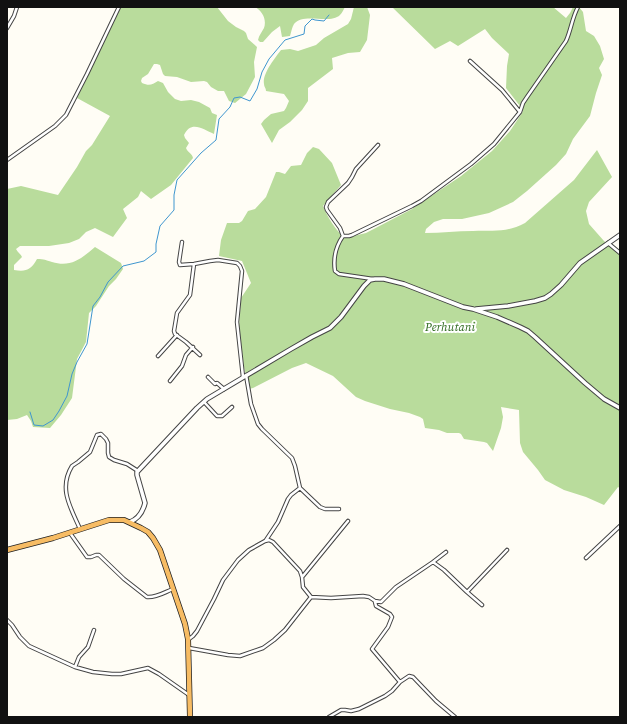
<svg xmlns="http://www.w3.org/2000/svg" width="627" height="724" font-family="'Source Serif 4',serif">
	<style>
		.forest { fill: #b9dc9c }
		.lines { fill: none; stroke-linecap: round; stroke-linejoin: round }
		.stream { stroke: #3f96cf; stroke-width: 1 }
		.minor-casing { stroke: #444; stroke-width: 4.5 }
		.tertiary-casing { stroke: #444; stroke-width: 5.5 }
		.trunk-casing { stroke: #222; stroke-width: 6 }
		.minor { stroke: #fff; stroke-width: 2.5 }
		.tertiary { stroke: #fff; stroke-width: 3.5 }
		.trunk { stroke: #f7bc64; stroke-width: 4.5 }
		.labels { text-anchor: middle; stroke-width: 4; stroke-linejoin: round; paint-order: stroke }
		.park-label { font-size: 12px; font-style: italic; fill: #2f6b1f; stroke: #fff }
	</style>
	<rect width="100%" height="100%" fill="#fffdf5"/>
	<path class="forest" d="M121 7H217L228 21 236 27 244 31 246 33 248 39 257 47 254 62 255 77 246 94 235 103 229 101 224 91H218L211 87 207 82 204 81 191 82 177 77 165 76 163 74 160 65 157 64H154L148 74 142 78 141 81 142 83C149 86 152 85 158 81L163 83 168 92 175 99 181 101 191 100 199 102 210 108 212 113 217 115 214 134C203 129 191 120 184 135L185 138 189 143 186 148C188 153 192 153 193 158L171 185 151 199 141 191 138 197 123 209 127 218 113 237 95 228 86 232 79 239 69 243 49 246H20L16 249C18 253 21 254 22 257L14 265V270C26 272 31 270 37 259 45 259 45 260 52 262 71 268 82 258 95 247L121 263 123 269 116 279 109 286 96 306 89 313 86 342 77 359 72 398 61 415 50 428 33 427 31 421 27 415 17 419 7 420V189L21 186 58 195 77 167 86 151 92 145 110 116 77 98Z
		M255 7H345C344 9 342 13 340 15 329 25 304 12 294 24 292 27 291 33 290 36L282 37 280 26 272 32 263 42H260L258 40C259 35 262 32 264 28 267 19 262 11 255 7Z
		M354 7H367L370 15 367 40 360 52 348 53 332 58 333 69 308 88V101L302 110 290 122 279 130 272 143 261 124 264 120 271 114 284 111 286 108 289 101 284 94 266 91C266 88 264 87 264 84 262 74 275 58 281 50L290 49 298 51 316 45 324 38 348 24 351 19Z
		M392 7H553L566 18 570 13 573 7H579L583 12 586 31 594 36 600 46 604 59 599 68 602 75 596 93 590 116 573 139 566 154 556 165 527 191 513 202 489 213 462 219H443L434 222 426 229 425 233C441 233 457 231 473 231 493 230 506 233 525 223L574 180 597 150 612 177 589 202 586 211 589 224 604 241 620 255V488L618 487 604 505 586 497 564 490 545 480 538 470 523 452 520 443 519 410 501 407 503 417 501 428 493 451 487 443 484 442 464 439 461 434 459 433H447L439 430 425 428 423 419 420 417 409 413 390 409 365 401 356 397 333 376 306 363 292 368 253 388 249 389 244 367 239 328 241 298 251 283 242 261 219 256 221 240 227 223H239L242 221 248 211 255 209 266 197 276 172H279L285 174 291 166 301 165 307 153 313 147 319 149 332 163 341 185 323 206C327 216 336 231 345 238L366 233 412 209 461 176 492 151 510 131 522 113 523 110 506 88 507 66 509 54 492 38 485 29 458 46 450 41 435 49Z"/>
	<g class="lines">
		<path class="stream" d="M30 412 34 425 43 426 53 420 59 411 67 396 72 374 77 362 87 344 93 306 100 297 108 282 123 266 144 261 156 252V244L160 226 174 210V195L177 180 201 153 216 140 219 119 230 107 234 98 240 97 250 101 257 89 262 72 269 59 285 40 304 34 305 26 312 19 315 20 324 21 329 15"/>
		<defs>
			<path id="minor" d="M7 28 14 16 17 7
				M470 61 502 90 520 112
				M7 160 55 126 66 115 87 74 119 7
				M343 236H349L352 235 412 206 421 201 471 164 494 144 520 112 523 103 527 97 566 41C571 30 572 18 578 7
				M182 242 179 262 180 265 194 264 210 261 218 260 237 263 240 266 242 271 237 322 243 377
				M608 243 620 253
				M194 264 190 295 177 313 174 331 175 334 186 342 200 355
				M373 279 339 274 335 271C333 258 336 246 343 236L340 228 327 210 326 207 328 202 348 183 352 177 356 169 378 145
				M158 356 177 335
				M246 375 251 404 258 424 262 429 292 458 295 466 300 488 320 507 325 509H339
				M208 377 215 384 217 383 224 389
				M170 381 182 366 186 355 193 347
				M204 402 217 416H222L232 407
				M80 529C71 508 58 489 72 466L78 462 90 452 97 435 101 434 106 439 108 443V453L109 457 114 460 127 464 138 471
				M70 533 87 557H91L96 555H99L124 579 147 597C156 598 165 592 173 589
				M266 540 278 522 288 499 291 495 300 488
				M586 558 620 526
				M433 562 446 552
				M303 576 348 521
				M467 592 507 550
				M7 620 12 625 20 637 29 646 75 667 93 672 112 674H121L148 668 159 674 189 695
				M189 639 193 636 197 631 214 599 223 580 238 560 249 550 265 541 269 540 273 542 300 571 302 577 303 587 311 597 331 598 363 596 369 597 375 601 381 602 396 587 433 562 444 570 467 592 482 605
				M189 648 228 655 240 656 263 648 274 640 285 630 311 597
				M75 667 79 657 88 647 94 630
				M400 682 409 676 413 677 436 701 455 717
				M329 717 341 710H345L351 711 359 709 385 696 392 691 400 682 372 649 388 627 392 617 390 614 376 606 375 602"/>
			<path id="tertiary" d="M476 309 508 306 535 301 545 298 551 294 561 285 580 263 620 235
				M130 522C138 519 143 511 145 503L137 475V472L197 408 207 399 291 349 312 337 330 328 341 317 364 286 370 280 375 279H384L404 284 463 307 473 309 497 317 520 327 528 331 535 337 585 383 604 399 620 408"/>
			<path id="trunk" d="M7 550 53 538 109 520H124L141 528 148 532 153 538 160 550 185 624 188 639 190 717"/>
		</defs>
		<use href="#minor" class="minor-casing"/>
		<use href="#tertiary" class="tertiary-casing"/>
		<use href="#trunk" class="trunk-casing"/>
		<use href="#minor" class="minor"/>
		<use href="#tertiary" class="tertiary"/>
		<use href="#trunk" class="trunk"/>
	</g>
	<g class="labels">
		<g class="park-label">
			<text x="450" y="331">Perhutani</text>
		</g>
	</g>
	<rect width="627" height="724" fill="none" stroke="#111111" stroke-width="16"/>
</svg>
